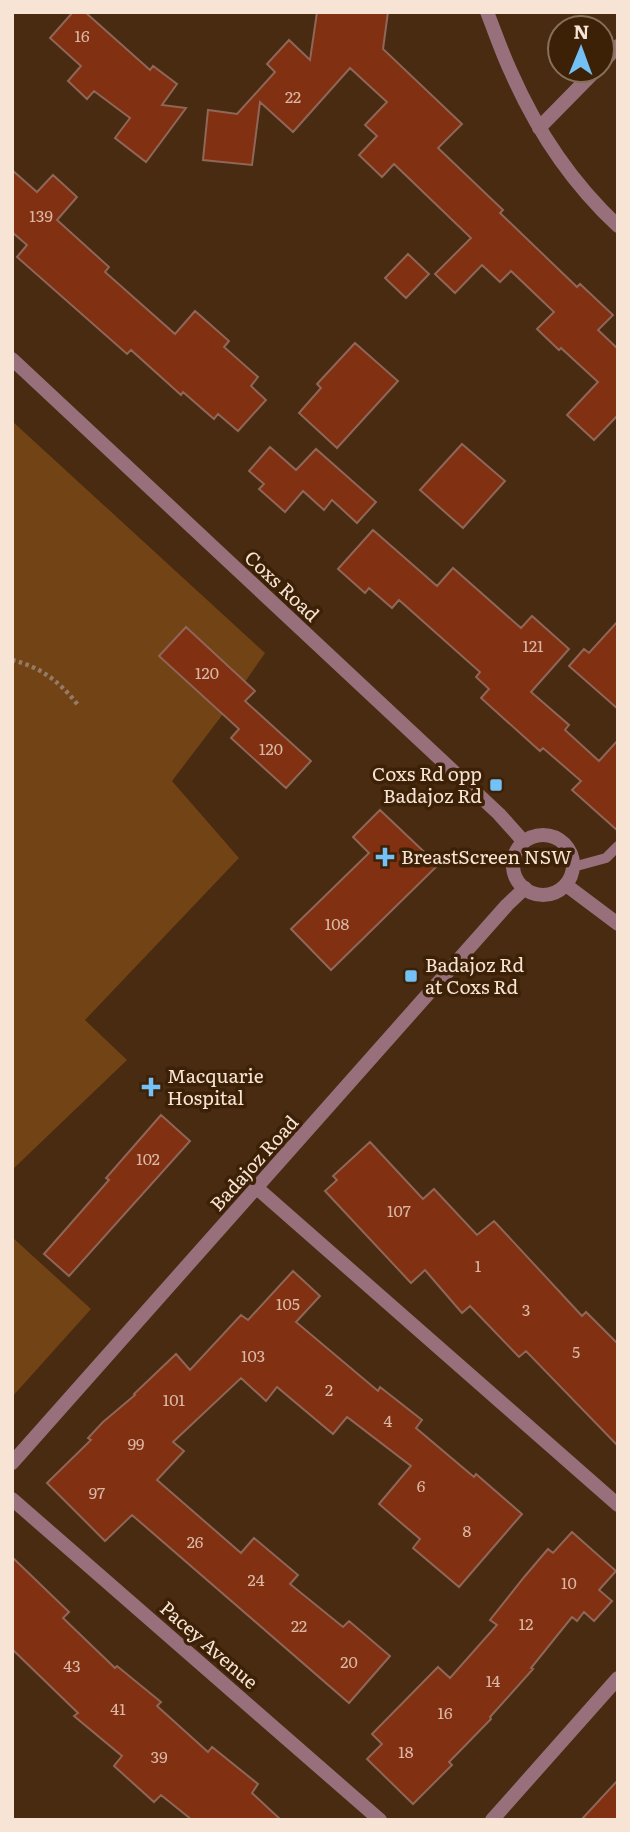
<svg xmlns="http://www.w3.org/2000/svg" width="630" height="1832" font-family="Literata,serif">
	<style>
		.green { fill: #724315 }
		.building { fill: #813011; stroke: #8f6658; stroke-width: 2 }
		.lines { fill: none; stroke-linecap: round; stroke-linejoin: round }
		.path { stroke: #947b66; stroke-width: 4.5; stroke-dasharray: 3.5 3.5; stroke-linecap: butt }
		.service { stroke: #98707c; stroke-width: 10 }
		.minor { stroke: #98707c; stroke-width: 14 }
		.tertiary { stroke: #98707c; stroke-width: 14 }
		.poi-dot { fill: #73c1f5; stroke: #3d2106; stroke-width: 2.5 }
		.labels { text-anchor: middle; stroke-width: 7; stroke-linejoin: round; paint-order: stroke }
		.number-label { font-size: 16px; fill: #dab7a4 }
		.street-label { font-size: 19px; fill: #f7e4d5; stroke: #3d2106 }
		.poi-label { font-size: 19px; fill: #f7e4d5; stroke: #3d2106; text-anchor: start }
	</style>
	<rect width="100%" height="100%" fill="#482b11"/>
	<path class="green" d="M12 421 265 653 220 718 172 781 239 858 85 1020 127 1060 12 1170Z
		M12 1237 91 1309 12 1397Z"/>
	<path class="building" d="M73 12H85L150 70 153 66 177 84 162 105 186 108 146 162 115 138 130 118 94 91 87 99 68 81 81 66 50 38Z
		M317 12H388L383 49 462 124 438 148 503 210 500 213 577 287 580 284 613 315 598 330 618 349V415L594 440 567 415 598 382 561 348 559 350 537 329 554 312 511 271 500 282 482 265 455 293 435 274 471 238 394 164 382 177 359 155 377 136 365 125 387 102 350 68 293 132 260 102 252 165 203 160 208 110 237 114 275 72 267 64 289 40 310 60Z
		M12 170 37 192 53 175 77 197 57 220 109 267 105 272 175 334 195 311 229 341 224 347 258 377 251 386 266 400 238 431 218 414 214 419 183 392 181 395 131 350 127 354 17 257 27 245 12 232Z
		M408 254 429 274 406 298 385 278Z
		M355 343 398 381 337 448 299 413 321 388 317 384Z
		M462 444 505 481 463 528 420 490Z
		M270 447 296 470 316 449 376 502 357 523 332 500 324 510 303 491 285 512 259 489 264 484 249 471Z
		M373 530 437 586 453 568 521 628 532 616 569 649 531 692 569 725 565 730 599 761 618 740V831L572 790 581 781 543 748 540 751 481 698 489 689 476 677 480 672 399 600 392 608 369 588 365 593 338 569Z
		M618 621V709L569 666 584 649 589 653Z
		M186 627 255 691 245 701 311 761 286 788 231 738 239 729 159 656Z
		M380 810 438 865 331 970 291 929 369 853 353 837Z
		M161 1115 190 1141 69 1276 44 1254 109 1180 106 1178Z
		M370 1142 423 1199 434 1189 477 1235 494 1221 582 1316 586 1312 618 1344V1446L526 1351 519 1357 470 1306 462 1313 425 1270 411 1283 325 1191 337 1180 333 1176Z
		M293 1271 320 1296 296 1322 378 1391 380 1387 422 1420 416 1428 474 1477 476 1474 522 1514 459 1587 413 1548 420 1539 379 1504 411 1466 347 1417 333 1434 277 1387 266 1401 241 1378 173 1442 184 1451 157 1480 241 1553 254 1538 298 1575 290 1584 343 1627 349 1621 390 1656 349 1703 132 1515 105 1541 47 1483 91 1440 88 1438 103 1422 135 1395 134 1394 176 1354 190 1370 241 1315 248 1320Z
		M572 1532 616 1571 599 1590 612 1601 594 1621 584 1612 577 1621 572 1617 531 1668 533 1669 490 1717 491 1719 449 1762 452 1765 413 1804 367 1759 382 1744 372 1734 438 1667 450 1678 497 1625 490 1620 525 1576 548 1549 553 1553Z
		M12 1557 69 1612 63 1618 115 1668 117 1666 161 1702 157 1706 208 1752 212 1747 258 1784 252 1793 281 1820H192L161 1795 154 1802 114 1766 122 1756 74 1716 78 1713 12 1649Z
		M618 1780V1820H581Z"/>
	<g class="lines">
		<path class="path" d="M12 660C41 667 60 682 78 705"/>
		<path class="service" d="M573 867 606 858 618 846"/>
		<path class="minor" d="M487 12C495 32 502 53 511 72 536 129 572 183 618 226
			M602 63 618 46
			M539 128 596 70
			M257 1188 618 1505
			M12 1463 507 905 525 888
			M12 1499 380 1820
			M492 1820 618 1678"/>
		<path class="tertiary" d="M12 359 499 814 524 842
			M513 865a30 30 0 1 1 60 0a30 30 0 1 1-60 0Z
			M566 885 618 924"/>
	</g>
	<g class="poi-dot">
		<rect x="489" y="778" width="14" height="14" rx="3.5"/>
		<path d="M381.5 846.5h7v7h7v7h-7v7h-7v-7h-7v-7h7z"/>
		<rect x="404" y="969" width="14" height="14" rx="3.5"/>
		<path d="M147.5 1076.5h7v7h7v7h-7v7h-7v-7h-7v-7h7z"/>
	</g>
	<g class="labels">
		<g class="number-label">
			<text x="82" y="42">16</text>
			<text x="293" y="103">22</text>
			<text x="41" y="222">139</text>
			<text x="533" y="652">121</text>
			<text x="207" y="679">120</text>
			<text x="271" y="755">120</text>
			<text x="337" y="930">108</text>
			<text x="148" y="1165">102</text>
			<text x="399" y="1217">107</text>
			<text x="478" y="1272">1</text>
			<text x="288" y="1310">105</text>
			<text x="526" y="1316">3</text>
			<text x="576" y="1358">5</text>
			<text x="253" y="1362">103</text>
			<text x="329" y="1396">2</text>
			<text x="174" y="1406">101</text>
			<text x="388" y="1427">4</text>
			<text x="136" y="1450">99</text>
			<text x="421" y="1492">6</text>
			<text x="97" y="1499">97</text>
			<text x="467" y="1537">8</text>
			<text x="195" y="1548">26</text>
			<text x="256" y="1586">24</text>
			<text x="569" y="1589">10</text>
			<text x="526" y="1630">12</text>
			<text x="299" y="1632">22</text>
			<text x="349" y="1668">20</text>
			<text x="72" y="1672">43</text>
			<text x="493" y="1687">14</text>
			<text x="118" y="1715">41</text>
			<text x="445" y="1719">16</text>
			<text x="406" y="1758">18</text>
			<text x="159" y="1763">39</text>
		</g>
		<g class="street-label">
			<text transform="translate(282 586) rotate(43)" y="7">Coxs Road</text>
			<text transform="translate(254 1163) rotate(-48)" y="7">Badajoz Road</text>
			<text transform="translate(209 1645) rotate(41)" y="7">Pacey Avenue</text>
		</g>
		<g class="poi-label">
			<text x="482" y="781" text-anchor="end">Coxs Rd opp<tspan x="482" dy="22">Badajoz Rd</tspan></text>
			<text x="401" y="864">BreastScreen NSW</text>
			<text x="425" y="972">Badajoz Rd<tspan x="425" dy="22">at Coxs Rd</tspan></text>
			<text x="167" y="1083">Macquarie<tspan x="167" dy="22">Hospital</tspan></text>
		</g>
	</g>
	<rect width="630" height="1832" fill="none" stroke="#f7e4d5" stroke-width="28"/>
	<g transform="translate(581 49) rotate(1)"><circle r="33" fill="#3d2106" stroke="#876f59" stroke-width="2"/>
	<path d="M0-5L12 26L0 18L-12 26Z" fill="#73c1f5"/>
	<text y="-10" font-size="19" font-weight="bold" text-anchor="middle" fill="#f7e4d5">N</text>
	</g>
</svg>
